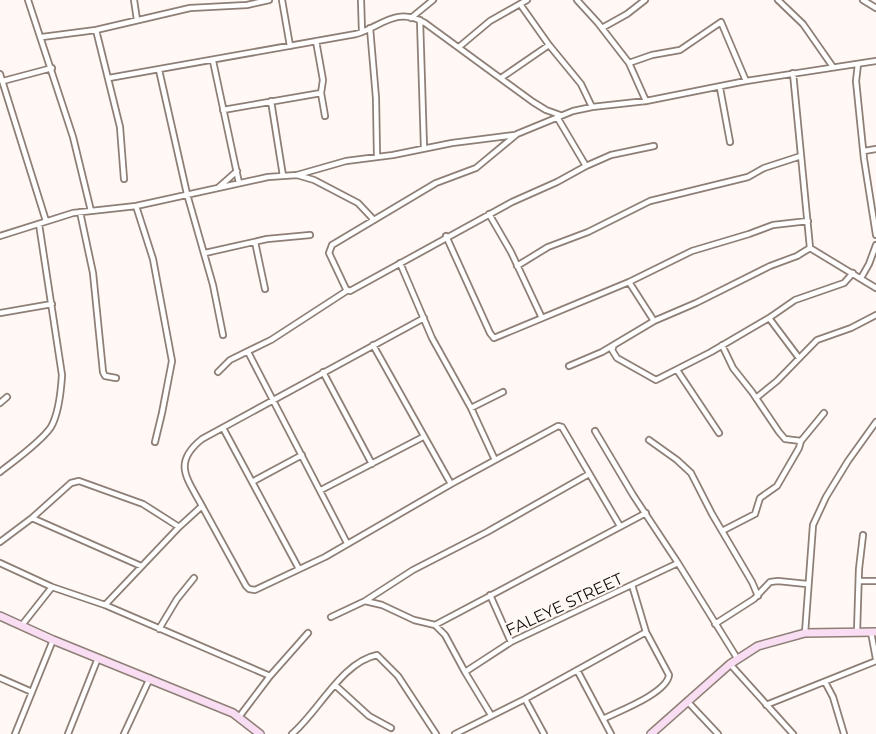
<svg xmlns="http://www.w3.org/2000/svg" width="876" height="734" font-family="Montserrat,sans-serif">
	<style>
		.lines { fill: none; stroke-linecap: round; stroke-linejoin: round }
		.street-casing { stroke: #8e7f76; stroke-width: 8 }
		.secondary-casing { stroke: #8e7f76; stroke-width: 10 }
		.street { stroke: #fff; stroke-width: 4.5 }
		.secondary { stroke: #f8ddf3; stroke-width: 7 }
		.labels { text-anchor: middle; stroke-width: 4.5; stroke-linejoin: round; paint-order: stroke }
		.street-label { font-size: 16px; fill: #120c09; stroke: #fff8f4 }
	</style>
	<rect width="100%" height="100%" fill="#fff8f4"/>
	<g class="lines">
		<defs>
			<path id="street" d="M28 0 73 137 91 211
				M134 0 137 20
				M282 0 290 46
				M361 0 362 32
				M577 0 598 23 629 63 646 101
				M778 0 803 24 833 67
				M863 0 876 8
				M520 4 549 45 581 84 592 107
				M411 18 433 0
				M420 20 424 148
				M370 28 376 98 377 156
				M602 28 627 14 645 0
				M96 30 120 127 124 179
				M42 37 96 30 190 8 247 5 269 0
				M316 41 323 80 321 93 325 116
				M459 47 490 21 527 0
				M213 61 239 183
				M629 63 652 55 680 50 721 22 746 81
				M858 64 856 81 864 159 876 235
				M159 70 187 194 213 285 223 335
				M793 73 810 248 876 288
				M0 74 46 221
				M109 78 356 34C381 27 396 6 425 23L533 102 546 110 560 115
				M501 78 549 45
				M3 81 52 68
				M720 88 730 142
				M271 101 283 176
				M223 110 321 93
				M557 117 586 166
				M654 146 611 155 586 166 557 182 512 202 350 291 346 289 329 253 332 245 436 183 476 168 517 134 573 111 592 107 646 101 746 81 876 61
				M864 151 876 149
				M297 175 346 161 393 155 452 143 515 135
				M219 187 237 171
				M136 206 153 259 172 361 162 413 155 442
				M80 212 93 273 103 372 105 376 116 378
				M489 214 511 252 542 318
				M0 236 73 213 136 206 268 177 297 175 314 180 358 203 374 220
				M446 236 490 333 494 338 629 282 692 251 749 234 773 225 808 221
				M255 242 265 289
				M205 253 267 239 310 235
				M400 263 432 338 471 408 495 460
				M517 266 548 247 588 232 650 201 748 177 764 168 801 156
				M861 278 869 264 876 245
				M629 282 654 321
				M0 313 52 304
				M769 318 799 358
				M373 345 451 484
				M614 345 612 350 617 358 656 380 711 352 769 318 795 300 844 283 853 273
				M722 345 733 368 752 392 779 432 785 439 801 441
				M248 352 347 543
				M569 366 602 352 654 321 696 303 770 266 797 256 810 248
				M677 370 719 433
				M218 372 230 360 271 340 348 290
				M323 372 372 464
				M756 398 777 381 817 340 851 328 876 315
				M0 403 7 397
				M471 408 503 392
				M223 428 299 569
				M595 431 633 495 678 563 737 658
				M649 440 677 460 691 473 712 514 752 582 758 596
				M0 472C14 461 41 442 51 427 59 413 61 391 62 375L39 224
				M252 482 302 455
				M321 490 423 437
				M202 506C187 478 172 463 202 439L424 318
				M32 518 141 566
				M722 531 755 514 760 498 777 486 799 448 801 441 824 413
				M0 542 32 518 71 483 79 481 143 504 179 527
				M0 563 52 587 105 605 270 676
				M859 581H876
				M490 595 511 642
				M365 601 413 570 487 532 589 474
				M105 605 179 527 202 506 246 586 249 589 255 590 325 557 451 484 558 426 562 427 620 526
				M331 617 365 601 382 605 414 620 435 625 445 635 465 672 491 715
				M715 624 754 599 770 582 778 581 807 584
				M22 625 52 587
				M435 625 646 513
				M159 629 177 599 194 578
				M857 632 859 569 863 535
				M871 632 876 659
				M805 633 813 525 826 497 848 461 876 422
				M730 664 793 734
				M577 670 611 734
				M465 672 511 642 678 563
				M0 678 32 692
				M825 682 833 697 844 734
				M335 685 369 716 391 728
				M525 699 544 734
				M687 701 718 734
				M766 705 876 661
				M239 717 270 676 308 633
				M603 719C619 711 667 693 669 675L646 632 632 585
				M15 734 53 640
				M68 734 98 658
				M124 734 150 678
				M292 734C319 711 342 662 377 655L398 676 436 734
				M455 734 525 699 646 632"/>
			<path id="secondary" d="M0 616 53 640 233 713 260 734
				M651 734 730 664 758 646 805 633 876 632"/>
		</defs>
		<use href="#street" class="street-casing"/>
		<use href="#secondary" class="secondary-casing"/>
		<use href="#street" class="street"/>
		<use href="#secondary" class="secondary"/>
	</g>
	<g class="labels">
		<g class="street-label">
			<text transform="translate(564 604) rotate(-25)" y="6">FALEYE STREET</text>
		</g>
	</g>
</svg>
